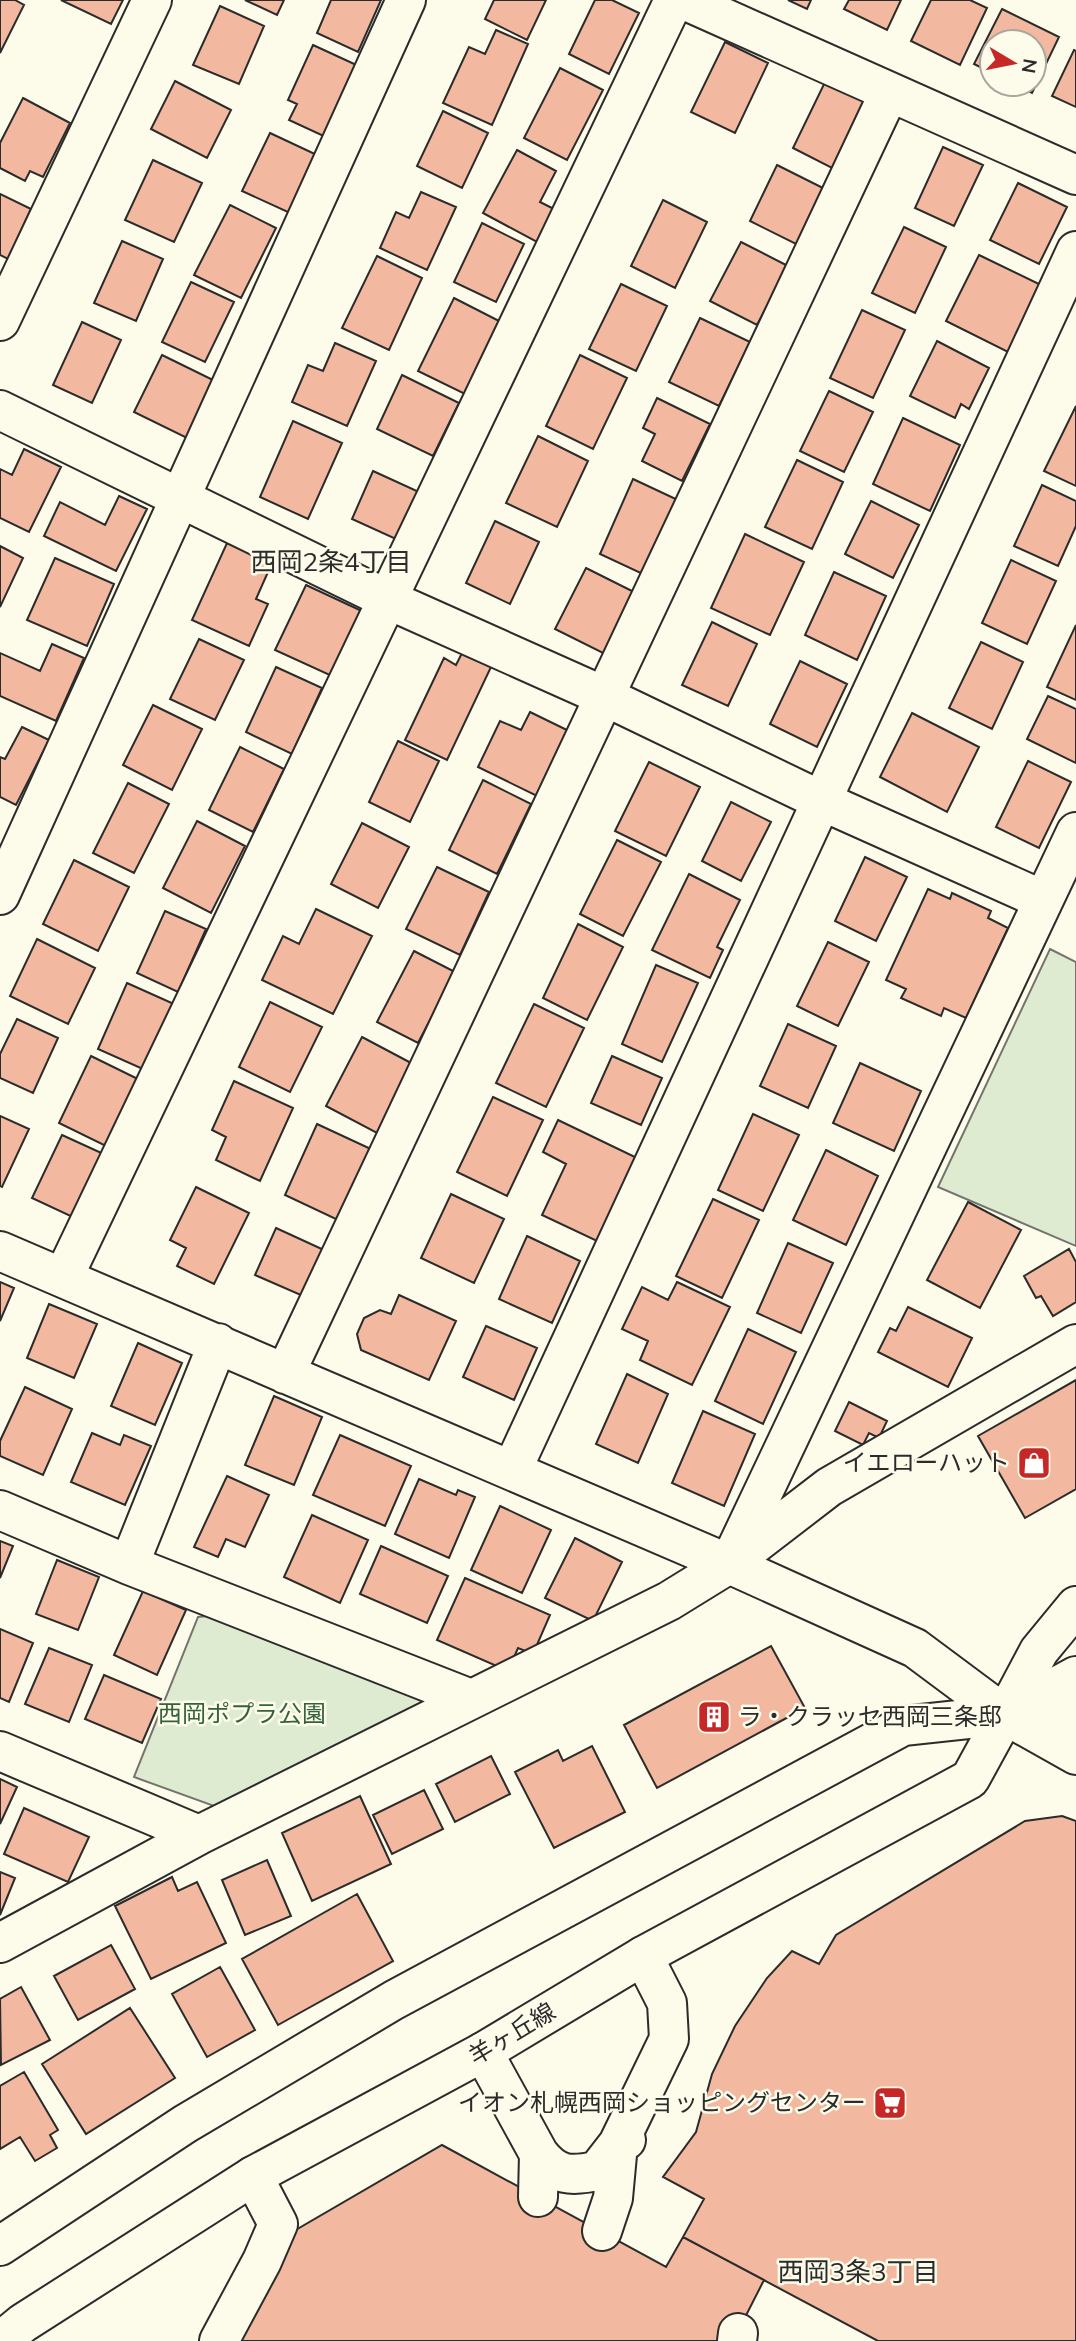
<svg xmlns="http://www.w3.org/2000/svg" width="1076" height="2341" font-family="Mulish,'Noto Sans JP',sans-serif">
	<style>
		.green { fill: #deebd1; stroke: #74746e; stroke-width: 2 }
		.building { fill: #f2b8a0; stroke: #2b2b2b; stroke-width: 2 }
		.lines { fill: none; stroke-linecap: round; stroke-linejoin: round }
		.minor-casing { stroke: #2b2b2b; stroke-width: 42 }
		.major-casing { stroke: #2b2b2b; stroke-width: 42 }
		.minor { stroke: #fdfbea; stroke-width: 38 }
		.major { stroke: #fdfbea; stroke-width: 38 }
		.labels { text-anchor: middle; stroke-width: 5; stroke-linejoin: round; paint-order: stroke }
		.poi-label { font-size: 24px; fill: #2b2b2b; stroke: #fdfbea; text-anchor: end }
		.park-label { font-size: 24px; fill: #34623c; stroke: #fdfbea }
		.street-label { font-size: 24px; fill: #2b2b2b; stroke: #fdfbea }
		.neighbourhood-label { font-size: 26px; fill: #2b2b2b; stroke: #fdfbea }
	</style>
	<rect width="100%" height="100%" fill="#fdfbea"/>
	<path class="green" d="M1050 949 1076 962V1246L938 1187Z
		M207 1616 436 1699 225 1810 134 1777 198 1617Z"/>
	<path class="building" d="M0 0H15L24 5 0 53Z
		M61 0H123L111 24Z
		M245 0H284L277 15Z
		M331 0H381L358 52 317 33Z
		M494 0H546L527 40 485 19Z
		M595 0H612L639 13 609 74 569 54Z
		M788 0H811L807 9Z
		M849 0H901L887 30 844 9Z
		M931 0H970L987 8 960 65 911 41Z
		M220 6 264 26 239 84 193 65Z
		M1002 9 1059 37 1032 93 1014 84H1034V42H992V73L974 64Z
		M496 30 528 44 492 125 443 103 469 47 485 54Z
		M725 42 768 63 735 133 691 112Z
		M313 45 363 68 330 139 289 120 297 104 288 100Z
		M1074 50 1076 51V107L1052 96Z
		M560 68 603 90 567 160 524 138Z
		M826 80 867 100 832 168 793 148Z
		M175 81 231 110 207 158 151 129Z
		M23 98 70 123 43 177 30 171 25 181 0 168V143Z
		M443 111 488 133 462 188 417 166Z
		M270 133 317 155 290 213 242 191Z
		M943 147 983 165 954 226 915 208Z
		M517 150 556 171 540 202 554 209 537 242 483 213Z
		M153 160 202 183 174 242 125 220Z
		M777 165 825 189 798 245 750 221Z
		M1018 183 1067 207 1039 264 990 240Z
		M421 192 456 207 427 270 380 248 396 212 409 218Z
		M0 194 31 209 8 259 0 255Z
		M663 200 707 222 675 288 631 266Z
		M230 205 276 228 241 298 194 275Z
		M482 223 524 244 496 302 454 282Z
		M904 227 946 247 915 313 872 293Z
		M122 241 163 259 136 321 94 303Z
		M741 242 788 266 757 325 710 301Z
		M979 255 1043 286 1010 353 946 321Z
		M377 256 422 278 389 350 342 328Z
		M191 282 234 302 205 362 162 342Z
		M621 284 667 306 636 371 589 349Z
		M454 298 503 323 467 395 418 371Z
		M862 310 905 330 873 398 830 378Z
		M700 318 750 342 719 406 669 382Z
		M82 322 121 340 92 403 53 385Z
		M937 341 989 368 969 409 961 404 955 418 910 396Z
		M335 343 376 361 347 426 292 402 308 365 323 371Z
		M162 355 215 381 187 438 134 412Z
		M580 355 627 378 593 449 546 426Z
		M402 375 459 403 433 456 377 429Z
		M829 391 873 412 844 472 800 451Z
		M657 398 710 424 682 481 642 461 655 434 643 428Z
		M1076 406V486L1044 471Z
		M903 418 960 445 930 511 873 484Z
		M293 421 342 443 308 519 260 497Z
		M538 436 588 461 557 527 506 503Z
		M24 449 61 467 29 532 0 518V469L12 475Z
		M797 460 843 482 812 549 765 527Z
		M373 471 419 492 398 540 352 519Z
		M633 479 680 501 647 576 600 554Z
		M1042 485 1076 501V526L1058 566 1014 546Z
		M119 496 147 509 116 571 44 536 60 502 105 525Z
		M871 501 919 525 893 578 845 554Z
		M495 521 539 542 510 604 466 583Z
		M745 534 804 562 770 635 711 608Z
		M227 543 272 563 256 599 268 604 249 646 192 620Z
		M0 546 23 558 0 607Z
		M55 558 114 584 87 646 27 620Z
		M1011 560 1056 581 1027 644 982 623Z
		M586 568 636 593 605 654 555 629Z
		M834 572 886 596 857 660 805 635Z
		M306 585 364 612 334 677 275 650Z
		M712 622 757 644 728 706 682 685Z
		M1076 625V700L1047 687Z
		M199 639 244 660 215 720 170 699Z
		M981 642 1023 662 992 729 949 708Z
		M52 644 84 658 56 721 0 696V653L40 671Z
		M462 653 491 667 447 760 405 740 444 658 456 665Z
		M800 661 847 684 817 747 770 724Z
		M276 667 322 688 292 754 246 732Z
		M1048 696 1076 709V763L1027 739Z
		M153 705 202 729 172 790 123 765Z
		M530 712 569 731 537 796 478 767 500 721 521 730Z
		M912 713 979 747 947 812 880 777Z
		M22 727 49 740 16 805 0 797V757L5 759Z
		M398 741 439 761 410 822 369 802Z
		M240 747 284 769 253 832 209 810Z
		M1028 761 1071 782 1039 848 996 827Z
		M649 762 700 787 666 856 615 831Z
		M483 780 531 804 497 874 449 850Z
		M128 783 169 804 134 873 93 853Z
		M731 802 771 822 741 881 702 861Z
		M197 821 245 846 211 913 163 888Z
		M362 823 409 847 378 908 331 884Z
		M617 840 661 862 623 936 580 914Z
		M865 857 907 877 876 941 835 921Z
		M74 860 129 887 98 951 43 924Z
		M437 867 489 892 460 955 406 929Z
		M689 874 740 900 717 947 723 950 710 978 652 950Z
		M928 889 950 899 952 893 991 911 988 918 1008 928 966 1018 944 1008 941 1016 901 998 906 989 886 980Z
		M316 909 372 936 333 1014 262 980 283 936 299 944Z
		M165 911 206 929 178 992 137 973Z
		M578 924 623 947 587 1020 543 998Z
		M37 939 95 968 68 1024 10 996Z
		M828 942 869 962 838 1026 797 1006Z
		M414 951 455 972 418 1043 377 1022Z
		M656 965 698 983 662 1062 622 1044Z
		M127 983 174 1004 145 1070 98 1049Z
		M270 1002 322 1027 290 1092 239 1067Z
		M534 1004 584 1028 546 1107 496 1083Z
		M17 1019 58 1038 33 1093 0 1078V1054Z
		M788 1024 836 1046 808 1108 760 1086Z
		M362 1037 413 1064 377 1133 326 1106Z
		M91 1056 144 1082 112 1149 59 1123Z
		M612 1056 662 1078 641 1125 591 1103Z
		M860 1063 921 1091 894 1151 833 1123Z
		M234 1081 293 1108 260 1181 216 1160 226 1137 212 1130Z
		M493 1097 543 1120 507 1196 457 1172Z
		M753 1114 799 1135 763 1211 718 1190Z
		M0 1116 29 1129 2 1187 0 1186Z
		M558 1120 637 1158 597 1241 542 1215 566 1164 543 1152Z
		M317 1124 373 1150 340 1221 285 1195Z
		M62 1135 108 1156 79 1220 32 1198Z
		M826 1150 878 1176 846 1245 793 1220Z
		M196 1187 249 1213 214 1284 177 1266 186 1248 170 1240Z
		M451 1194 504 1219 474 1283 421 1258Z
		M713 1199 759 1220 722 1298 676 1276Z
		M968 1202 1021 1230 980 1308 927 1280Z
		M276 1228 324 1250 303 1296 255 1275Z
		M527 1236 580 1261 552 1323 499 1299Z
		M788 1243 833 1263 801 1333 757 1313Z
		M1069 1249 1076 1262V1302L1053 1316 1041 1296 1036 1298 1024 1276Z
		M0 1282 14 1288 0 1321Z
		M677 1282 730 1307 692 1385 640 1360 648 1341 622 1329 642 1287 668 1300Z
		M399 1295 456 1321 429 1380 361 1350 357 1334 364 1318 380 1310 391 1314Z
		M49 1304 97 1324 74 1378 27 1358Z
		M908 1307 972 1338 948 1387 878 1352 890 1328 896 1331Z
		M486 1326 537 1348 514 1400 463 1377Z
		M748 1329 796 1352 763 1424 715 1401Z
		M138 1343 182 1363 155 1425 111 1406Z
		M627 1374 668 1394 638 1463 596 1444Z
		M1076 1380V1489L1025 1518 978 1436Z
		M25 1387 72 1409 43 1475 0 1456V1441Z
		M274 1396 322 1417 294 1485 245 1465Z
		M849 1402 887 1421 879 1438 869 1433 863 1445 835 1431Z
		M703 1411 755 1434 724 1506 672 1483Z
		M92 1433 120 1445 124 1435 151 1446 125 1505 71 1482Z
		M340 1435 411 1466 385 1526 313 1495Z
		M227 1476 269 1495 245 1547 226 1539 218 1557 194 1547Z
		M419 1479 456 1495 458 1490 475 1497 449 1558 395 1534Z
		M500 1506 551 1530 522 1593 471 1570Z
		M312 1515 368 1540 340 1603 284 1577Z
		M575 1538 622 1562 593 1621 545 1598Z
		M0 1541 13 1546 0 1578Z
		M381 1546 448 1576 427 1623 360 1594Z
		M57 1560 99 1577 78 1630 36 1614Z
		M465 1578 550 1615 533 1654 518 1648 508 1671 437 1640Z
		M143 1591 186 1610 157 1675 114 1655Z
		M0 1629 33 1643 9 1702 0 1698Z
		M771 1646 805 1708 657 1788 624 1725Z
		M49 1648 92 1665 69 1722 25 1704Z
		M104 1675 161 1699 142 1743 85 1719Z
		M592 1746 625 1812 554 1848 515 1772 558 1750 563 1761Z
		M491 1756 510 1794 455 1822 436 1784Z
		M0 1779 17 1787 0 1824Z
		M424 1790 443 1829 392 1854 373 1815Z
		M360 1796 391 1864 312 1901 282 1833Z
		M24 1808 89 1837 68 1882 4 1854Z
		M1062 1816 1076 1821V2341H878L683 2237 704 2199 663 2177 696 2132 712 2074 735 2026 767 1978 792 1951 819 1964 836 1935 1025 1821Z
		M267 1860 291 1916 245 1935 222 1880Z
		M0 1872 15 1878 0 1915Z
		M172 1877 178 1891 197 1882 226 1943 151 1979 115 1906Z
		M357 1894 393 1961 278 2025 242 1959Z
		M111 1945 135 1989 78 2020 54 1976Z
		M220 1967 255 2030 207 2057 172 1994Z
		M21 1987 50 2040 1 2065 0 1999Z
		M130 2008 175 2078 86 2134 42 2064Z
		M24 2072 58 2130 50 2135 57 2148 35 2161 20 2137 0 2149V2086Z
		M442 2145 666 2267 683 2237 764 2280 733 2341H203L294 2231Z"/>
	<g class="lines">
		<defs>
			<path id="minor" d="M684 0 1076 175
				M0 321 152 0
				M0 410 389 600 606 697 822 801 1043 900
				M0 895 406 0
				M0 1251 729 1564 915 1648 1005 1715 1076 1755
				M63 1278 674 0
				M285 1374 889 93
				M512 1470 1076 251
				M0 1510 129 1565 471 1699
				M732 1558 1076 832
				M129 1565 218 1343
				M1005 1715 1039 1651 1076 1606
				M1010 1715 1076 1716
				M0 1751 199 1835
				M0 1943 199 1835 669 1601 729 1564 829 1487 1076 1344
				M483 2052 539 2154 538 2197
				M539 2154C557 2177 571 2176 597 2171L618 2144 626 2140
				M602 2231 613 2198 618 2144 669 2039 667 2003 643 1956
				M219 2341 262 2261 278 2224 253 2176
				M737 2341 738 2333"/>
			<path id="major" d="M0 2246 185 2124 394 2000 903 1726 1005 1715 1076 1676
				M1 2341 23 2323 253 2176 483 2052 643 1956 970 1779 1005 1715"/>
		</defs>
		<use href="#minor" class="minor-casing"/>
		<use href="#major" class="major-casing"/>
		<use href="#minor" class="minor"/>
		<use href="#major" class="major"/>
	</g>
	<defs>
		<symbol id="shop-square" viewBox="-11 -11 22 22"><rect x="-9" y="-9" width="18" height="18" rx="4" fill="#c62828" stroke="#fdfbea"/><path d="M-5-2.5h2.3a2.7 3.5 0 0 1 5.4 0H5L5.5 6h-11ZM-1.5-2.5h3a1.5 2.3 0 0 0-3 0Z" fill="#fff"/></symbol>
		<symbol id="building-square" viewBox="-11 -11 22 22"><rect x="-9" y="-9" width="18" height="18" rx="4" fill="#c62828" stroke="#fdfbea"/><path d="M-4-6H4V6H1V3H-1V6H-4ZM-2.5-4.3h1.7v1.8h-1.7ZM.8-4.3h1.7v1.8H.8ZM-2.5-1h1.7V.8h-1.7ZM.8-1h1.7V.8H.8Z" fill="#fff"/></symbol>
		<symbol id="supermarket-square" viewBox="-11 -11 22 22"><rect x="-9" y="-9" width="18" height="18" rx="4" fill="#c62828" stroke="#fdfbea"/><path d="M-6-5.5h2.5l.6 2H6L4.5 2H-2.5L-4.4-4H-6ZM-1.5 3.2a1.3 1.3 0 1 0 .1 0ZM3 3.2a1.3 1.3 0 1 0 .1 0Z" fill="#fff"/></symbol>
	</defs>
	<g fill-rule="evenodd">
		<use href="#shop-square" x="1015" y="1444" width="38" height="38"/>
		<use href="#building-square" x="695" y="1698" width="38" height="38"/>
		<use href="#supermarket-square" x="871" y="2084" width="38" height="38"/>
	</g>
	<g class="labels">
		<g class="poi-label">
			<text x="1010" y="1471">イエローハット</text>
			<text x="738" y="1725" text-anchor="start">ラ・クラッセ西岡三条邸</text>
			<text x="866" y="2111">イオン札幌西岡ショッピングセンター</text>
		</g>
		<g class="park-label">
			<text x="242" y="1722">西岡ポプラ公園</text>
		</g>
		<g class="street-label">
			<text transform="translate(512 2034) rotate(-31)" y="8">羊ヶ丘線</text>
		</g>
		<g class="neighbourhood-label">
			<text x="331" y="571">西岡2条4丁目</text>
			<text x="858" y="2281">西岡3条3丁目</text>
		</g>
	</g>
	<g transform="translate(1013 63) rotate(100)"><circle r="33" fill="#fdfbea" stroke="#a9a89e" stroke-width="2"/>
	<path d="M0-5L12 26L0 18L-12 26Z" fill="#c62828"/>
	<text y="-10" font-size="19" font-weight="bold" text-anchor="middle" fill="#2b2b2b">N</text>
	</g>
</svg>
